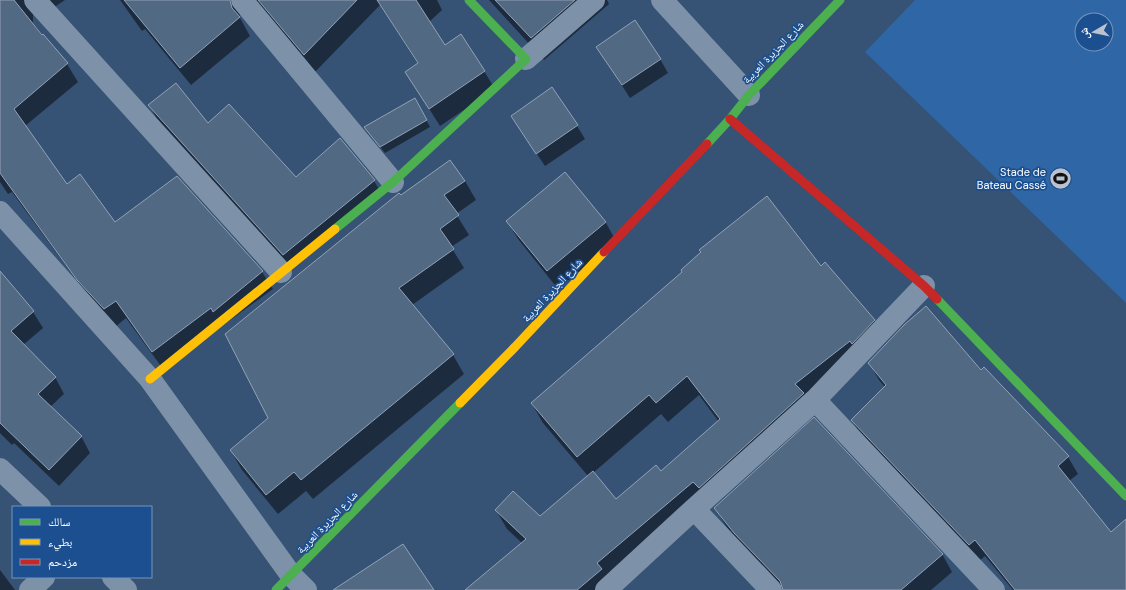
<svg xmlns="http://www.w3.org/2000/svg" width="1126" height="590" font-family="'DM Sans','Noto Naskh Arabic',sans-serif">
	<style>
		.green { fill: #2f66a5; fill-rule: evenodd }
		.shadow { fill: #0007; fill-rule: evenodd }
		.building { fill: #526984; stroke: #92a2b6 }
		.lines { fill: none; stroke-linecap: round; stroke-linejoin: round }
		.street { stroke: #7d92a8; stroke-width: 22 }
		.fast { stroke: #4caf50; stroke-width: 9 }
		.slow { stroke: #ffc107; stroke-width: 9 }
		.jam { stroke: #c62828; stroke-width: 9 }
		.labels { text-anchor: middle; stroke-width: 3.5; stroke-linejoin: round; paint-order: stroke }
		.street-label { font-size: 11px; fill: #fff; stroke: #1b4f8f }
		.poi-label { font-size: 11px; fill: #fff; stroke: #1b4f8f; text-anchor: end }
	</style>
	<rect width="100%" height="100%" fill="#365274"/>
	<path class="green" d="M915 0H1126V303L865 52ZM1082 20H1106V44H1082Z"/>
	<path class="shadow" d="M0 0H65L53 8H37L33 15V22H32L67 64 78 82 25 126 66 186 115 223 177 177 262 272 273 289 163 369 126 318 115 327 89 297 12 192 8 194 0 182Z
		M120 0H437L442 10 429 22 445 47 484 71 495 89 440 126 406 72 418 64 380 5 315 72 240 13V18L250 36 191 85 145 29 142 31Z
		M489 0H607L609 4 544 60Z
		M597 47 660 59 668 73 630 98Z
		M415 99 430 127 385 153 365 127Z
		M150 106 295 179 340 139 374 181 382 194 291 268 157 119Z
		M512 117 577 126 585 139 545 166Z
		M450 161 465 181 476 200 456 214 469 235 451 247 464 268 412 305 453 355 464 374 313 499 306 491 278 514 242 470 231 451 270 419 401 197Z
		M565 173 606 223 616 241 558 289 518 239 507 221Z
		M821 267 874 320 885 340 611 590H467L522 543 507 529 496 510 540 518 588 476 543 423 532 404ZM699 395 719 422 661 472 616 500 593 473 661 414 668 422Z
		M0 272 33 312 43 328 23 345 55 377 64 394 50 407 81 436 90 453 59 486 14 443 12 445 0 433Z
		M869 363 981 371 984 368 1068 457 1078 474 1069 481 1111 533 1126 520V590H1013L985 556 979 561 862 437 852 420 885 387 879 380Z
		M715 508 942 554 952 572 931 590H783L745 550 726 526Z
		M0 570 15 590H0Z"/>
	<path class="building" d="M0 0H14L42 35 43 34 68 63 14 109 67 184 80 174 115 222 177 176 263 271 213 312 211 308 152 352 116 301 104 309 77 280 0 173Z
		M124 0H230L232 8 240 17 180 68Z
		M258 0H357L304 55Z
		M377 0H416L445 45 461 34 485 71 429 109 405 72 418 63Z
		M495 0H575L531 38Z
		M635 20 661 59 622 85 596 47Z
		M176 83 208 123 229 104 296 177 340 138 375 180 283 255 148 105Z
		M552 87 578 125 536 154 511 116Z
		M415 98 427 120 380 147 364 127Z
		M450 160 465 181 444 195 459 215 440 229 454 249 399 288 454 354 301 480 294 472 266 495 230 450 268 418 225 334 399 193 401 195Z
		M565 172 606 222 547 271 506 221Z
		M767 196 821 266 825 262 875 320 852 344 850 341 795 384 804 393 699 488 693 482 597 563 602 569 577 590H465L526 539 495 510 513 491 540 516 593 471 616 499 656 465 661 471 720 419 687 376 656 403 649 395 577 457 531 403 682 272 681 270 701 252 699 250Z
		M0 271 34 311 11 331 56 377 38 394 82 436 49 470 0 423Z
		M926 306 981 370 984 367 1069 456 1058 466 1111 532 1126 519V590H1015L975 540 969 545 851 420 886 385 868 363 904 325Z
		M814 417 943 554 901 590H783L780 581 734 533 714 508Z
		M403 544 434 590H333Z"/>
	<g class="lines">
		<path class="street" d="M35 0 281 272
			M242 0 393 182
			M662 0 749 95
			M526 59 594 0
			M0 212 150 379 291 575 306 590
			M815 400 994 590
			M0 469 40 507
			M694 509 771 590
			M113 577 126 590
			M30 590 44 577
			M606 590 694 509 815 400 924 286"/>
		<path class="fast" d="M707 144 730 119 749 95 840 0
			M335 229 393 182 526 59 469 0
			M937 299 1126 496
			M276 590 460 403"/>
		<path class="slow" d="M150 379 335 229
			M460 403 515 347 604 252"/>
		<path class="jam" d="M730 119 924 286 937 299
			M604 252 707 144"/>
	</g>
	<defs>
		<symbol id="stadium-disc" viewBox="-11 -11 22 22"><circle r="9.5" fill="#b9c2ce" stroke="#1b4f8f"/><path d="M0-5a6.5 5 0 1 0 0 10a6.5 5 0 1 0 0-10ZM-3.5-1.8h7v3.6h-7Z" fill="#111"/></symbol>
	</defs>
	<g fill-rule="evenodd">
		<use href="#stadium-disc" x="1048" y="166" width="25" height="25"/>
	</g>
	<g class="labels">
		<g class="street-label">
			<text transform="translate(773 52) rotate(-46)" y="4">شارع الجزيرة العربية</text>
			<text transform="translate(552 290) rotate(-47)" y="4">شارع الجزيرة العربية</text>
			<text transform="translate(327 522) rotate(-46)" y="4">شارع الجزيرة العربية</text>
		</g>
		<g class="poi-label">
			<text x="1046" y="176">Stade de<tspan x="1046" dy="13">Bateau Cassé</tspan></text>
		</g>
	</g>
	<rect x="12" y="506" width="140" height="72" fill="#1b4f8f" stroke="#7695bc"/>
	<rect x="20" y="519" width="20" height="6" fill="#4caf50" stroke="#7695bc"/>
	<text x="48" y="526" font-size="12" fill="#ffffff">سالك</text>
	<rect x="20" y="539" width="20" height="6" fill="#ffc107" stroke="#7695bc"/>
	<text x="48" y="546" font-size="12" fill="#ffffff">بطيء</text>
	<rect x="20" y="559" width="20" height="6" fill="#c62828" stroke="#7695bc"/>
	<text x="48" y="566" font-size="12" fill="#ffffff">مزدحم</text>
	<g transform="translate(1094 32) rotate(261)"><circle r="19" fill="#1b4f8f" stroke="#7695bc"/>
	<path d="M0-3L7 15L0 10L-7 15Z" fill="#b9c2ce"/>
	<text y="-6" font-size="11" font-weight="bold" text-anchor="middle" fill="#ffffff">ش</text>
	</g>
</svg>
